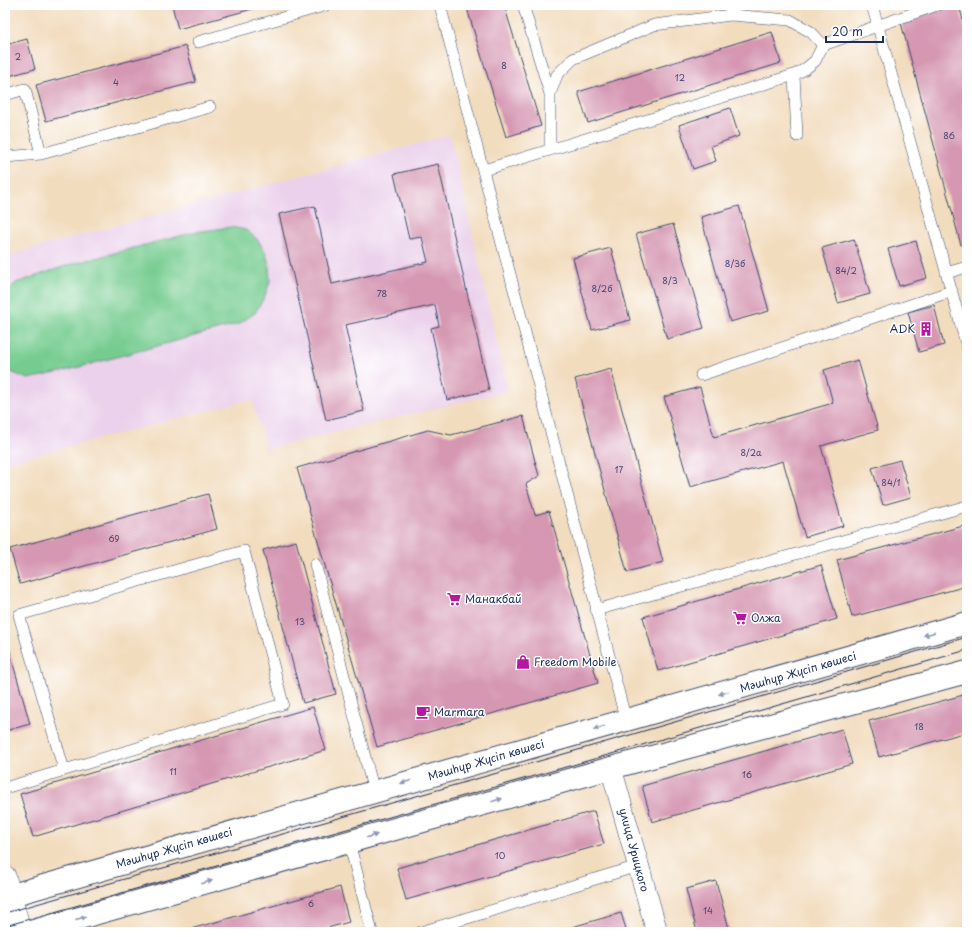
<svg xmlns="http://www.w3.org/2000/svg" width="972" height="937" font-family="'Playpen Sans',sans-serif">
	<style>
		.built { fill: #ebd1eb }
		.green { fill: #76cc90; stroke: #487e77 }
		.building { fill: #d597b2 }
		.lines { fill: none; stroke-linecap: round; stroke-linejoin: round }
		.service-casing { stroke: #3b496c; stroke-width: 12 }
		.minor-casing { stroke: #3b496c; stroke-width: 22 }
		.tertiary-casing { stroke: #3b496c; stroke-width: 24 }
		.service { stroke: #fff; stroke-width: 11 }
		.minor { stroke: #fff; stroke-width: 21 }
		.tertiary { stroke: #fff; stroke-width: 22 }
		.tram { stroke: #1b2f5e; stroke-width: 1 }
		.oneway { fill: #8d97ae }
		.labels { text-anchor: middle; stroke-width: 3; stroke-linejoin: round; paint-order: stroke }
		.number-label { font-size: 9px; fill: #4a4973 }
		.poi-label { font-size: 11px; fill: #1b2f5e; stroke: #fff; text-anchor: start }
		.street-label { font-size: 11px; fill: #1b2f5e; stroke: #fff }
	</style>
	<rect width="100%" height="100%" fill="#fff"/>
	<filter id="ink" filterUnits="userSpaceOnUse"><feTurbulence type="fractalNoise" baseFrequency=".025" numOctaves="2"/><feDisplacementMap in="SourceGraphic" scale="8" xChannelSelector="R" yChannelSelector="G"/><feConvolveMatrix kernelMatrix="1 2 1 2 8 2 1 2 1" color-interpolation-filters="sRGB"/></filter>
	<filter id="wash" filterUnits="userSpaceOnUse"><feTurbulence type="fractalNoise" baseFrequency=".012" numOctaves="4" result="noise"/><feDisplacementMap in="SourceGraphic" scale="16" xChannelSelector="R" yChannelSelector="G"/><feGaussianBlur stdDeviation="0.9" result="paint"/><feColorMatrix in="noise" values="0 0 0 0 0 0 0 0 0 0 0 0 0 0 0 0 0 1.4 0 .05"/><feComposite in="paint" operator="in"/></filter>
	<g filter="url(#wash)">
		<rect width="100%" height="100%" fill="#f2dcbe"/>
		<path class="built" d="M450 135 508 391 266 449 252 399 5 463V256Z"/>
		<path class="green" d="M231 227 246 230 258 240 266 253 269 266 270 281 265 296 255 313 239 324 61 372 28 379 11 372 5 366V293L16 283 68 265 195 232Z"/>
		<g id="blocks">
			<path class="building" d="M172 5H267L178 29Z
				M466 5H504L541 126 506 137Z
				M954 5H959L967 36V243L961 245 900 19Z
				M772 32 781 63 588 123 578 92Z
				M27 39 35 69 5 77V45Z
				M186 46 196 82 46 121 36 85Z
				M730 108 739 136 711 146 716 161 693 169 679 125Z
				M438 164 489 390 447 400 431 328 439 326 435 305 345 325 364 411 326 420 279 214 315 206 332 284 428 262 422 237 409 239 394 174Z
				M739 206 769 311 730 322 701 217Z
				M673 224 704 328 667 339 636 234Z
				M854 239 870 294 838 303 822 248Z
				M916 241 927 278 899 286 888 249Z
				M611 248 630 320 592 330 573 258Z
				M934 305 944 345 919 352 908 312Z
				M858 360 878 430 821 446 843 526 805 537 783 461 690 487 664 397 700 387 714 437 833 403 824 370Z
				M611 369 663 562 627 572 575 379Z
				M523 416 539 476 526 484 535 515 549 511 598 683 377 747 297 468 428 430 451 435Z
				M900 460 911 497 883 505 872 468Z
				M208 494 217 529 20 584 10 549Z
				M967 525V586L852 617 837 560Z
				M296 541 336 694 303 703 263 550Z
				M821 565 837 619 672 667 658 671 643 617Z
				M5 635 30 724 5 731Z
				M967 694V732L879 757 869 721Z
				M313 707 326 750 33 837 20 794Z
				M842 729 852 764 652 822 642 786Z
				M594 811 604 844 406 900 397 868Z
				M716 881 730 932H697L686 889Z
				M340 887 349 922 313 932H180Z
				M621 913 627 932H574L572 927Z"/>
		</g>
	</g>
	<g filter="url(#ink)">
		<use href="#blocks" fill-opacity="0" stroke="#3b496c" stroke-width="1"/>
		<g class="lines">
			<defs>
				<path id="service" d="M440 5C503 243 563 482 626 721
					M523 5 550 94
					M872 5 967 347
					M198 42 327 5
					M794 75 797 136
					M5 95 25 89 41 154
					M550 150V94L557 75 573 59 654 25 731 15 790 20 811 32 823 45
					M5 157 41 154 210 107
					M484 170 794 75 805 69 815 61 823 45 937 5
					M946 273 967 267
					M701 375 952 291
					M315 564 374 792
					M596 610 967 506
					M5 788 283 704 244 551 19 615 64 770
					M349 842 372 932
					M421 932 638 866"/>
				<path id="minor" d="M611 768 657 932
					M5 876 21 932"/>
				<path id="tertiary" d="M5 897 967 623
					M30 932 611 768 967 672"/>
			</defs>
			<use href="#service" class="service-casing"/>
			<use href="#minor" class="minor-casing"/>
			<use href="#tertiary" class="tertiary-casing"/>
			<use href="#service" class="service"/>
			<use href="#minor" class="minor"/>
			<use href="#tertiary" class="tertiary"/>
			<path class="tram" d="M5 913 599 744 967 637
				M5 926 601 757 967 650"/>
		</g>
		<defs><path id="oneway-solid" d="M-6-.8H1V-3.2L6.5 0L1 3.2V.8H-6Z"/></defs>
		<g class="oneway">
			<use href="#oneway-solid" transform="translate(929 634) rotate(164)"/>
			<use href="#oneway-solid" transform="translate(724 693) rotate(164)"/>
			<use href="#oneway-solid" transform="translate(599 728) rotate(164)"/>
			<use href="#oneway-solid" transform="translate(406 782) rotate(164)"/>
			<use href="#oneway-solid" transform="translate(497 800) rotate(-16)"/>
			<use href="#oneway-solid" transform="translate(372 836) rotate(-16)"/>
			<use href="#oneway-solid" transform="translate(207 882) rotate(-16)"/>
			<use href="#oneway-solid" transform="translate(81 918) rotate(-16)"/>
		</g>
	</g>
	<defs>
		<symbol id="building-bare" viewBox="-9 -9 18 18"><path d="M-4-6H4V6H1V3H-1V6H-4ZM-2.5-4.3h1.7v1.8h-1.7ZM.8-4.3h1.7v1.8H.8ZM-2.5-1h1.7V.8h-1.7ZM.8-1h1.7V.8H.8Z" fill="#b5179e" stroke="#fff" stroke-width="2.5" paint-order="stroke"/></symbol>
		<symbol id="supermarket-bare" viewBox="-9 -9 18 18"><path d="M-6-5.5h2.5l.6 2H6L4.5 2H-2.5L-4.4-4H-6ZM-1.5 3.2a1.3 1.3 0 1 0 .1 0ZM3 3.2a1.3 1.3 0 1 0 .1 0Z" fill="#b5179e" stroke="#fff" stroke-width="2.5" paint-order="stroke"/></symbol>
		<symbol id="shop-bare" viewBox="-9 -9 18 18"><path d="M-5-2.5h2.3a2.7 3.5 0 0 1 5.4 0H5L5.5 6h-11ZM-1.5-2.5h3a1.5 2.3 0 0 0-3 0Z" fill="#b5179e" stroke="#fff" stroke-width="2.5" paint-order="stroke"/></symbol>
		<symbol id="cafe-bare" viewBox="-9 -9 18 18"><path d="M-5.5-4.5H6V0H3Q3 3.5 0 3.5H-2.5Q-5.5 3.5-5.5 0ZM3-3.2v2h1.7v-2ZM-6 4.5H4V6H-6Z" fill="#b5179e" stroke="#fff" stroke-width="2.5" paint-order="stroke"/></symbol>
	</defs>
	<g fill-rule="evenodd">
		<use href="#building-bare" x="916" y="319" width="20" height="20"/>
		<use href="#supermarket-bare" x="444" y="589" width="20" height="20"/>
		<use href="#supermarket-bare" x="730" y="608" width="20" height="20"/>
		<use href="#shop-bare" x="513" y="652" width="20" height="20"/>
		<use href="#cafe-bare" x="413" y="702" width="20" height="20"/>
	</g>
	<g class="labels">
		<g class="number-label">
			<text x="18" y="60">2</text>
			<text x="504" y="69">8</text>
			<text x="680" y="81">12</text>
			<text x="116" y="86">4</text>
			<text x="949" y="139">86</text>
			<text x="735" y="267">8/3б</text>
			<text x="846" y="274">84/2</text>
			<text x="670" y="284">8/3</text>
			<text x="602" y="292">8/2б</text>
			<text x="382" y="297">78</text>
			<text x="751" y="456">8/2а</text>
			<text x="619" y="473">17</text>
			<text x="891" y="486">84/1</text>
			<text x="114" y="542">69</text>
			<text x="300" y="625">13</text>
			<text x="919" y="730">18</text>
			<text x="173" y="775">11</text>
			<text x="747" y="778">16</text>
			<text x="500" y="859">10</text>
			<text x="311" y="907">6</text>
			<text x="708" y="914">14</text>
		</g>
		<g class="poi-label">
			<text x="915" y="333" text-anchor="end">ADK</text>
			<text x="465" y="603">Манакбай</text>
			<text x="751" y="622">Олжа</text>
			<text x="534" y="666">Freedom Mobile</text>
			<text x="434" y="716">Marmara</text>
		</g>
		<g class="street-label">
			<text transform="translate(798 672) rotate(-16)" y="4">Мәшһүр Жүсіп көшесі</text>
			<text transform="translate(486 760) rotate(-16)" y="4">Мәшһүр Жүсіп көшесі</text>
			<text transform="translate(174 848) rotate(-16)" y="4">Мәшһүр Жүсіп көшесі</text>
			<text transform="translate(634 850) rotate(75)" y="4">улица Урицкого</text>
		</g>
	</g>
	<rect width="972" height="937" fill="none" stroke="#fff" stroke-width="20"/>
	<path d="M826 36v6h57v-6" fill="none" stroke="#1b2f5e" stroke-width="2"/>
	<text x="832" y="36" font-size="12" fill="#1b2f5e" stroke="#ffffff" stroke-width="3" paint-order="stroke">20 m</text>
</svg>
